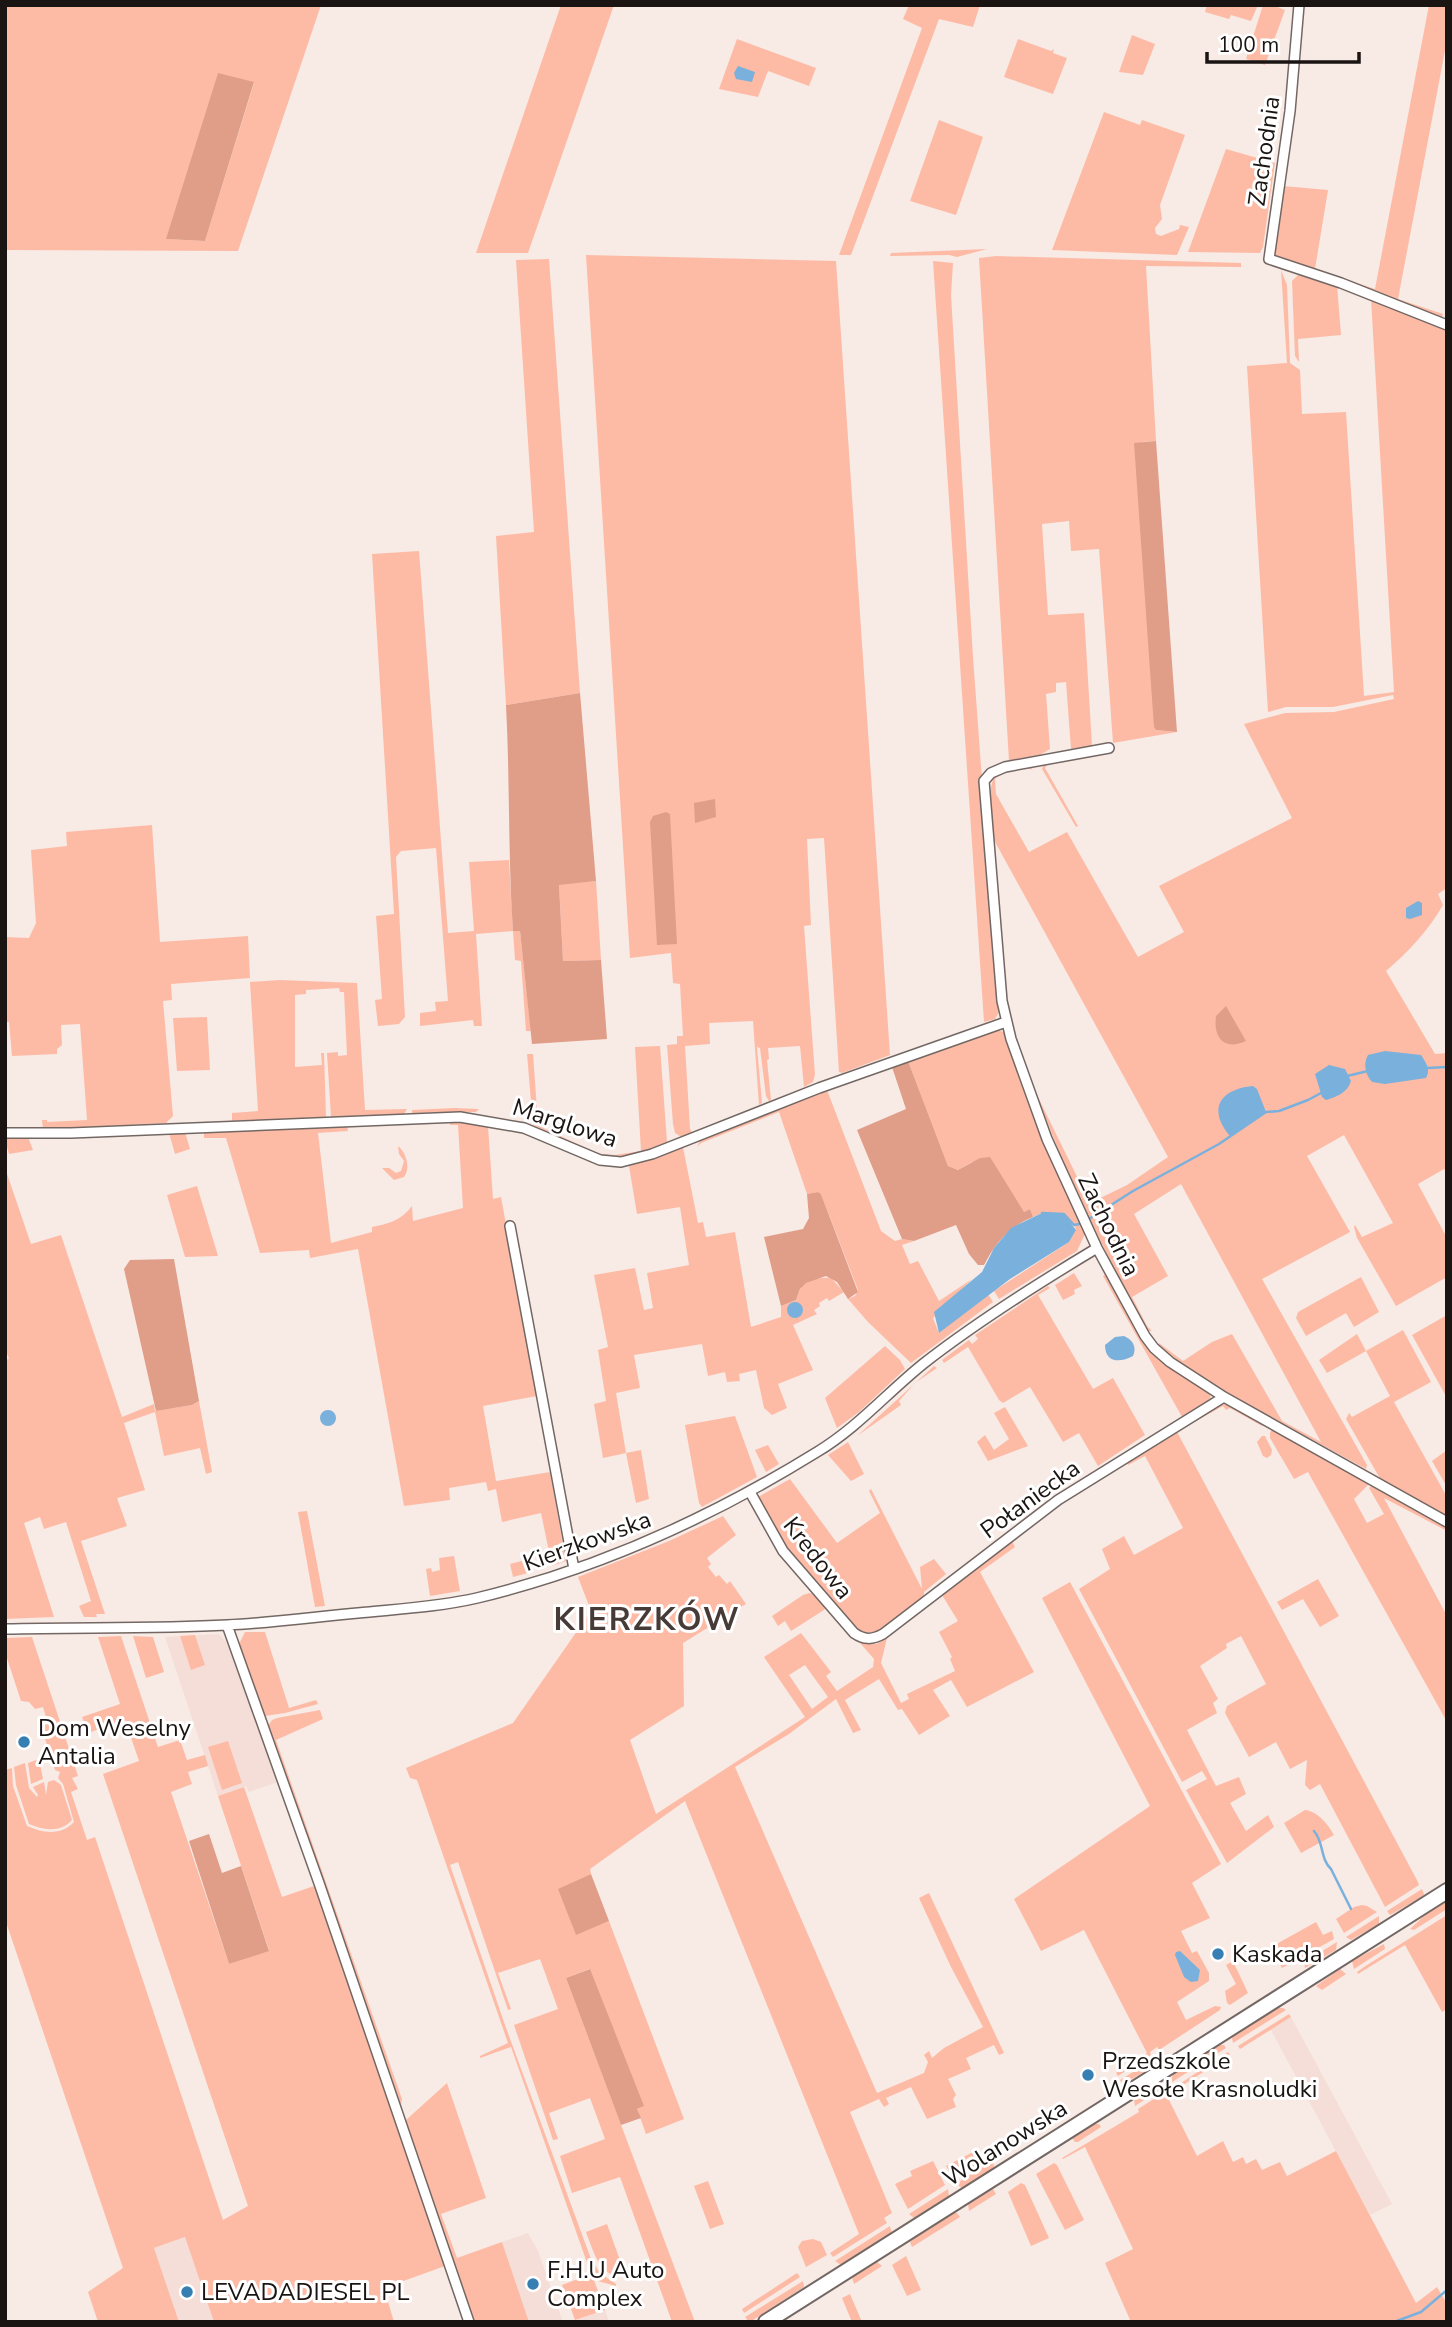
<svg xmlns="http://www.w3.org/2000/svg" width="1452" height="2327" font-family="'Nunito Sans',sans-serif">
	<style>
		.built { fill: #f5ded7 }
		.green { fill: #fdbba6; fill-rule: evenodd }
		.forest { fill: #e09d88 }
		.water { fill: #7ab0dc }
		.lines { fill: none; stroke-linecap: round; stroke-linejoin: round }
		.stream { stroke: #7ab0dc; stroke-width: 2.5 }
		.street-casing { stroke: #736763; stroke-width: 12 }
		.primary-casing { stroke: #736763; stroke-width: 18 }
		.street { stroke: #fff; stroke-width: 9 }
		.primary { stroke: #fff; stroke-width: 14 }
		.poi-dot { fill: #377fb3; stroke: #fff; stroke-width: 2.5 }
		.labels { text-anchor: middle; stroke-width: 6; stroke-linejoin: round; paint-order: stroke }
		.street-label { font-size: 24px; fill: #1a1513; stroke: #fff }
		.poi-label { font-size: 24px; fill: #1a1513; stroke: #fff; text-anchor: start }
		.district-label { font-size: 32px; font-weight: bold; letter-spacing: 2px; fill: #473b38; stroke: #fff }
	</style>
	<rect width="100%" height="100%" fill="#f8eae5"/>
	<path class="built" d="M219 1634 231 1647 278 1782 249 1792 246 1786 218 1796 165 1637Z
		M1291 2017 1392 2204 1370 2215 1271 2030Z
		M528 2233 538 2251 563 2322H529L502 2242Z
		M186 2237 214 2322H179L154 2248Z
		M605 2310 609 2322H571L575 2320Z"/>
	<path class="green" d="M5 5H321L238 251 5 250ZM218 74 254 83 205 241 167 239Z
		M561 5H614L528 253H476Z
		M909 5H980L973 27 939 19 851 255H839L922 28 903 19Z
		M1207 5H1258L1251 21 1231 15 1229 19 1205 12Z
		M1263 5H1272L1285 10 1265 65 1246 59Z
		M1429 5H1447V40L1398 299 1443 314 1442 317 1438 318 1314 269 1281 259 1274 254 1273 248 1283 186 1328 190 1315 269 1375 289Z
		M1132 35 1155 44 1143 75 1119 72Z
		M737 39 816 68 809 86 768 71 758 97 719 89Z
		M1018 39 1051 51 1054 49 1053 53 1067 58 1053 94 1004 77Z
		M1104 112 1140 125 1142 120 1185 135 1160 205 1162 219 1155 228 1156 234 1161 236 1179 229 1180 225 1189 227 1177 255 1052 250Z
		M939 120 983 137 956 215 910 201Z
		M1226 149 1275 163 1263 247 1260 253 1188 252Z
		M987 249 957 257 949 255 890 256 891 253Z
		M586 255 836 261 890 1055 842 1073 839 1072 824 838 807 839 811 925 804 926 815 1075 813 1082 804 1087 800 1046 768 1048 769 1059 767 1060 771 1100 769 1101 766 1096 760 1048 757 1047 762 1103 759 1105 753 1021 709 1023 710 1044 685 1046 690 1129 693 1134 683 1138 675 1133 673 1124 667 1045 677 1044V1036H683L680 984 673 983 671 953 630 958Z
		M996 256 1241 263V267L1146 266 1156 441 1142 442 1156 730 1177 732 1113 743 1099 549 1071 551 1069 521 1042 524 1048 615 1084 613 1092 746 1071 749 1066 682 1056 683V692L1046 694 1050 749 1040 755 1009 761 979 258Z
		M549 259 580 693 506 705 496 536 534 532 516 260Z
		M933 261 953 263 951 295 973 657 999 1012 995 1019 984 1022Z
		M1281 270 1287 285 1290 363 1300 370 1302 414 1346 412 1364 696 1394 692 1371 299 1447 330V888L1438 894 1443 905C1428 931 1409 951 1386 971L1435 1054 1447 1053V1173L1444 1169 1418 1184 1447 1238V1277L1396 1306 1357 1238 1354 1227 1355 1225 1362 1237 1393 1223 1344 1135 1307 1156 1350 1232 1262 1279 1367 1465 1366 1469 1236 1398 1184 1365 1159 1346V1343L1183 1361 1212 1342 1232 1334 1282 1421 1321 1442 1181 1184 1134 1214 1168 1276 1132 1297 1147 1326 1152 1331H1148L1140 1319 1073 1187 1035 1091 1090 1203 1127 1185 1168 1157 994 840C992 824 983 779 1001 771 1009 767 1021 767 1029 766L1033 770C1020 765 1004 770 995 779L996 794 1029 852 1067 832 1138 957 1184 932 1159 886 1292 818 1244 724 1285 713 1334 712 1394 699 1393 695 1333 707H1286L1268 712 1247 366 1287 363Z
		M1299 274 1337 285 1341 335 1298 339 1299 362 1295 356 1292 281Z
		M419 551 448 933 474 931 469 862 509 860 513 931H520L531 1031H526L521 961 515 960 513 931 476 934 482 1026H474L473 1020 420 1026V1013L436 1011 435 1002 448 1001 436 848 401 851 396 857 405 1017 399 1024 378 1026 375 1000 382 999 376 916 394 914 372 554Z
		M1087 755 1088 757 1048 763 1045 768 1078 826 1076 827 1042 769 1043 765 1047 761Z
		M152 825 160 942 248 936 250 978 171 984 172 1000 163 1001 173 1116 166 1123 43 1129 42 1120H47V1122L87 1120 80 1024 61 1025 62 1045 57 1049V1054L12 1056 9 1022H5V937L29 938 36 923 31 850 67 846 66 832Z
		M596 881 601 960 563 961 559 884Z
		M280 980 357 983 365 1110 407 1109 404 1114 331 1117 327 1053 338 1052V1056L347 1055 344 992H340L339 988 306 990V994L295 995V1067L322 1065 321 1053H324L326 1117 232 1121V1113L258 1111 250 982Z
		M207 1017 210 1070 177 1071 173 1018Z
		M997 1030 1004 1032 1043 1141 1085 1234 1077 1251 999 1299 994 1291 1069 1242 1076 1229 1074 1225 1042 1213 1033 1217 1030 1209 1024 1212 972 1162 958 1170 948 1166 908 1061Z
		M660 1046 667 1142C644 1156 619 1159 593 1153L615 1155 641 1151 635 1047Z
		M527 1054H533L538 1124 543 1128 586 1148 585 1150 533 1125Z
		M827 1090 881 1231 895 1241 902 1239 914 1241 902 1245 910 1264 918 1261 939 1301 972 1279 933 1318 939 1333 988 1294 993 1302 911 1363 868 1322 848 1299 855 1296 858 1290 821 1194 818 1192 807 1194 779 1112 701 1143 697 1147 701 1138Z
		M454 1108 479 1109 476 1112 412 1113V1110Z
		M451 1120 488 1126 493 1199 501 1197 537 1396 483 1406 496 1481 550 1472 566 1561 552 1566 541 1513 502 1522 496 1489 488 1491 486 1482 449 1488 450 1500 404 1506 358 1249 310 1258 309 1250 260 1253 226 1138H204V1130L347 1125 348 1131 318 1133 331 1243 372 1232V1227C388 1224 402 1220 412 1206L413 1221 463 1208 458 1125H450Z
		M185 1132 190 1149 175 1154 169 1133Z
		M7 1136 28 1137 33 1150 9 1154 6 1143Z
		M398 1146C406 1152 411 1168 404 1177L394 1180 382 1168H389L396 1173 401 1171 404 1161 399 1154Z
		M683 1147 698 1223 703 1222 706 1237 735 1232 751 1327 781 1317V1306L796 1300C798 1296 799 1291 801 1288 806 1279 822 1277 831 1278L844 1292 829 1301 827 1298 819 1303 820 1306 814 1310 817 1314 793 1325 813 1370 778 1384 787 1408 772 1415 764 1408 756 1370 739 1374 740 1381 727 1382 725 1372 708 1376 702 1344 634 1355 640 1388 616 1393 626 1453 641 1450 649 1499 636 1503 626 1453 603 1458 594 1404 606 1401 598 1350 608 1347 594 1275 635 1268 644 1310 653 1308 647 1273 689 1265 680 1207 637 1214 629 1166 631 1164Z
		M5 1168 31 1244 61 1235 122 1417 154 1404 155 1411 192 1405 199 1401 212 1472 206 1474 200 1448 164 1456 155 1412 124 1423 145 1490 117 1498 127 1526 81 1541 105 1614H96L97 1617H84L79 1606 91 1601 66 1522 44 1529 40 1517 24 1523 54 1617 5 1619V1360L9 1359 5 1347Z
		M197 1186 218 1256 185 1257 167 1195Z
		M1074 1273 1082 1286 1074 1290 1075 1294 1063 1300 1055 1285Z
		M1106 1274 1155 1356 1208 1390 1211 1398 1205 1405 1182 1417 1103 1276Z
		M1361 1277 1379 1312 1354 1327 1346 1313 1306 1336 1296 1318 1298 1312Z
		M1048 1286 1050 1288 1038 1295 1093 1389 1113 1378 1145 1435 1098 1466 1079 1433 1063 1442 1030 1387 1003 1403 999 1400 968 1347 944 1363 942 1360 969 1340 972 1344 978 1339 975 1335Z
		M1447 1315V1398L1412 1335Z
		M1403 1330 1431 1382 1394 1402 1447 1497V1517L1382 1482 1346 1419 1349 1413 1352 1417 1390 1396 1366 1351 1327 1373 1319 1360 1357 1334 1366 1351Z
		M885 1346 900 1360 905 1369 859 1412 837 1428 825 1398Z
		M934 1366 937 1368 915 1383 899 1401 901 1405 857 1436Z
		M1228 1404 1263 1424 1262 1426 1230 1408 1226 1410 1223 1406 1185 1427 1183 1426 1220 1405Z
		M1005 1407 1028 1446 988 1461 977 1442 985 1435 994 1450 1009 1439 994 1413Z
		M735 1416 757 1477 702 1507 699 1503 685 1425Z
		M1272 1429 1370 1483 1354 1499 1367 1523 1384 1514 1369 1488 1372 1485 1447 1526V1531L1384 1498 1447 1616V1722L1308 1472 1294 1479 1270 1438V1433Z
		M1176 1430 1418 1882 1419 1885 1385 1907 1320 1784 1310 1790 1305 1785 1307 1760 1290 1769 1276 1742 1249 1757 1225 1713 1227 1706 1266 1684 1241 1636 1226 1644 1227 1648 1200 1666 1218 1699 1213 1703 1217 1713 1187 1730 1216 1786 1239 1777 1246 1794 1230 1803 1246 1831 1268 1815 1274 1827 1227 1863 1186 1790 1207 1779 1202 1771 1182 1782 1079 1589 1110 1569 1102 1549 1124 1536 1134 1555 1183 1528 1145 1456 1128 1465 1126 1460Z
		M1262 1436H1265L1272 1450 1271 1455 1267 1458 1263 1456 1257 1442Z
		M848 1442 864 1474 851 1481 828 1455Z
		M768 1445 779 1464 766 1472 755 1450Z
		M1447 1450V1487L1432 1461Z
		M790 1479 837 1543 880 1513 869 1491 871 1489 922 1589 920 1567 934 1559 946 1574 924 1592V1597C907 1610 883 1640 859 1631L793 1556 773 1527 758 1497Z
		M307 1511 325 1606 315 1607 298 1512Z
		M723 1516 736 1535 707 1558 711 1564 708 1567 716 1577 719 1575 727 1584 730 1581 746 1604 734 1611 738 1618 729 1623 725 1617 683 1643 684 1706 630 1740 656 1814 805 1717 764 1657 801 1633 831 1672 826 1676 837 1691 873 1667 874 1659 860 1643 876 1644 887 1638 881 1663 901 1703 909 1699 907 1694 955 1671 950 1659 952 1657 939 1632 958 1621 942 1595 1012 1541 1015 1547 980 1572 1034 1672 967 1707 951 1680 933 1690 950 1716 919 1735 902 1709 898 1710 879 1679 845 1700 861 1730 853 1733 836 1699 789 1734 735 1767 877 2093 924 2073 928 2062 924 2055 929 2051 932 2058 944 2048 983 2027 951 1967 919 1898 929 1893 1004 2053 999 2055 994 2045 966 2058 971 2069 948 2079 956 2095 953 2099 956 2107 927 2119 911 2087 886 2098 889 2104 884 2107 879 2099 850 2112 892 2213 884 2218 887 2223 833 2257 830 2253 859 2234 685 1801 590 1869 591 1874 559 1889 576 1934 609 1921 684 2119 646 2134 637 2109 643 2106 589 1969 566 1978 695 2322H672L620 2177 572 2193 560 2156 605 2139 590 2098 549 2113 558 2139 553 2140 514 2025 558 2009 540 1959 498 1973 511 2009 508 2010 458 1862 450 1865 505 2025 591 2259 600 2273 616 2284V2286L594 2280 605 2310 575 2320 562 2285 591 2274 511 2047 480 2058V2056L508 2043 417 1780 410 1778 406 1768 513 1723 591 1611 578 1577 669 1541ZM805 1665 828 1697 812 1709 789 1675Z
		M454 1556 460 1591 430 1596 426 1569 431 1568 432 1572 440 1570 439 1558Z
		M529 1559 532 1572 513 1577 510 1564Z
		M1318 1579 1339 1616 1320 1627 1303 1599 1282 1610 1277 1602Z
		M1070 1582 1221 1864 1192 1883 1210 1918 1181 1931 1192 1953 1197 1951 1209 1973V1981L1177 2002 1186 2020 1215 2006 1221 2007 1220 2010 1159 2050 1157 2047 1150 2052 1151 2055 1118 2076 1116 2073 1147 2053 1084 1930 1041 1951 1014 1899 1150 1806 1042 1598Z
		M809 1593 814 1594 826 1607 824 1610 791 1631 785 1621 778 1626 772 1616 803 1595Z
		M245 1632H265L289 1708 316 1700 318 1704 285 1713 265 1716 239 1644Z
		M195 1635 205 1665 191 1670 180 1636Z
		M121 1636 158 1747 180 1740 187 1760 205 1755 208 1766 188 1772 192 1784 171 1792 229 1964 269 1950 218 1796 244 1787 282 1897 314 1886 318 1892 398 2121 445 2266 384 2288 394 2322H214L185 2237 154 2248 179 2322H98L88 2292 123 2268 5 1919V1770L12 1768 13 1786 27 1826C42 1833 61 1836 74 1822L63 1784 58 1778 60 1772 55 1770 41 1726 48 1724 43 1707 35 1709 29 1702 21 1701 5 1652V1638L32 1637 78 1776 72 1778 78 1789 71 1792 87 1840 95 1837 223 2220 248 2206 103 1774 139 1761 125 1720 88 1733 82 1717 120 1704 98 1637Z
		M133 1636 153 1637 164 1672 146 1678Z
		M320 1710 323 1719 276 1740 402 2099 401 2105 268 1726 272 1720 277 1718Z
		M228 1741 242 1783 222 1790 208 1747Z
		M39 1759 43 1779 31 1784 28 1763Z
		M25 1763 29 1788 37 1797 38 1795 33 1787 44 1782 46 1795 48 1782 54 1780 61 1785 72 1820C61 1833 43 1830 29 1824L16 1785 14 1767Z
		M1305 1810C1317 1811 1328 1824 1334 1835L1301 1853 1284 1823Z
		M1422 1889 1424 1894 1422 1897 1390 1915 1387 1911Z
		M1445 1902 1447 1903V1909L1414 1930 1410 1929 1426 1914Z
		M1362 1905 1367 1906 1377 1912 1344 1933 1336 1919 1354 1907Z
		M1447 1915V2009L1442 2012 1405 1945 1358 1974 1357 1972 1367 1965Z
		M1379 1916V1924L1351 1940 1346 1937Z
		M1316 1922 1323 1935 1332 1931 1334 1939 1282 1968 1271 1947Z
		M1337 1942 1336 1950 1305 1968 1304 1962Z
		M1384 1944 1385 1949 1354 1969 1352 1961Z
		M1233 1961 1248 1993 1230 2005 1227 2003 1225 1991 1236 1984 1226 1965Z
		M1340 1969 1346 1974 1322 1990 1316 1986Z
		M1278 2008H1283L1286 2010 1233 2043 1232 2038 1234 2035Z
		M1289 2014 1291 2017 1240 2049 1238 2046Z
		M1219 2045H1224L1226 2048 1172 2082V2077L1175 2073Z
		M1228 2052 1230 2055 1177 2089 1175 2087Z
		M1154 2059 1156 2065 1153 2067 1123 2084 1120 2080Z
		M447 2083 486 2198 441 2214 457 2258 502 2242 529 2322H474L406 2120Z
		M1156 2085 1163 2088 1135 2106 1134 2099Z
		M1165 2092 1197 2156 1223 2141 1233 2162 1243 2157 1246 2164 1256 2159 1262 2170 1280 2162 1287 2176 1336 2151 1416 2303 1437 2287 1447 2304V2322H1131L1105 2263 1133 2249 1085 2147 1063 2159 1062 2158 1139 2112 1138 2109Z
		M1093 2124H1099L1101 2127 1078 2142H1075L1072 2138Z
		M975 2151 978 2158 989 2151 992 2156 954 2179 946 2166Z
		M993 2160 994 2168 962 2188 956 2184Z
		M933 2161 945 2185 908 2209 895 2184 912 2176 910 2171Z
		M1054 2163 1057 2165 1084 2220 1065 2230 1036 2174Z
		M708 2181 724 2224 710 2229 694 2186Z
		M1021 2183 1025 2185 1049 2238 1031 2246 1008 2192Z
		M948 2189 949 2196 914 2218 909 2214Z
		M993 2189 996 2194 969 2211 968 2204Z
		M953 2213H957L960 2217 912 2247 910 2242 913 2239Z
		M607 2224 625 2274 619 2277C598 2273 593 2250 586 2232Z
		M890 2226 892 2233 841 2265 835 2261Z
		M813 2239 821 2242 827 2255 806 2267 798 2247 802 2241Z
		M906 2256 921 2290 907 2296 892 2265Z
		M877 2262 882 2266 854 2284 852 2277Z
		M797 2273 800 2277 744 2313 742 2309Z
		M803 2281 804 2287 753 2320 748 2321 745 2317Z
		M850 2294 862 2322H852L842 2298Z"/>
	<path class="forest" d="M218 73 254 82 205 241 166 239Z
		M1156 441 1177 732 1156 730 1154 727 1134 443Z
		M580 693 596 881 559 885 563 961 601 960 607 1039 532 1044 520 931H513C508 856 510 781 506 705Z
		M715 799 716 817 695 823 694 803Z
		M666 812 670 814 677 944 657 945 650 822 653 816Z
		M1226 1006 1246 1041C1224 1051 1213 1038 1216 1016Z
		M908 1061 948 1166 958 1170 980 1158 990 1157 1024 1212 1030 1209 1033 1217C1010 1226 995 1243 984 1265H978L969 1254 956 1225 914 1241 902 1239 857 1130 906 1109 892 1067Z
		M818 1192 821 1194 858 1292 848 1299 837 1282 826 1276 806 1283 800 1289 796 1300 781 1306 764 1237 803 1229 809 1218 807 1194Z
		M174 1259 199 1401 192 1405 156 1411 124 1269 130 1260Z
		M209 1834 222 1873 241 1866 269 1951 229 1964 189 1841Z
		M591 1874 609 1921 576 1935 558 1889Z
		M590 1969 644 2106 637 2109 641 2118 621 2125 566 1978Z"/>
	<path class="water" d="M738 66 755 72 752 82 736 79 734 73Z
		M1418 901 1422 903V915L1410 919 1406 918V908Z
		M1385 1051 1421 1055C1426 1063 1431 1069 1426 1078L1385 1084 1372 1082C1365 1074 1363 1064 1368 1055Z
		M1329 1065 1345 1069 1351 1081C1348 1092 1337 1097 1326 1100L1322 1097 1315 1074Z
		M1253 1086 1257 1089 1266 1112 1230 1136C1207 1109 1220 1089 1253 1086Z
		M1042 1213 1064 1214 1076 1230 1069 1242 1010 1279 939 1333 934 1312 982 1272 994 1248 1011 1228Z
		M787 1310a8 8 0 1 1 16 0a8 8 0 1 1-16 0Z
		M1124 1336C1133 1340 1137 1347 1133 1356 1120 1363 1105 1363 1105 1345L1115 1337Z
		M320 1418a8 8 0 1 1 16 0a8 8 0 1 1-16 0Z
		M1180 1951 1200 1970 1198 1981 1191 1982 1184 1977 1175 1955 1176 1952Z"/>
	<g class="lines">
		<path class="stream" d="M1427 1068 1447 1067
			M1347 1076 1368 1071
			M1042 1213 1064 1214 1074 1225 1079 1224
			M1089 1219 1133 1191 1219 1144 1266 1112 1279 1111 1308 1100 1321 1093
			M1314 1831C1324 1842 1320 1859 1331 1869L1351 1909
			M1394 2322 1421 2312 1447 2290"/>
		<defs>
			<path id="street" d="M1299 5 1290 111 1269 259 1341 283 1447 325
				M1109 748 1005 767 991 773 984 781 1002 1001 1011 1039 1047 1139 1097 1248 1145 1336 1154 1348 1170 1362 1224 1397 1447 1522
				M5 1133H71L460 1117 524 1128 600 1160 621 1162 652 1154 819 1088 1006 1022
				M510 1226 574 1569
				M750 1492 783 1551 854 1633C864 1640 872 1640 883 1634L1058 1500 1224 1397
				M227 1625 319 1883 469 2322
				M5 1629C79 1627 153 1629 227 1625 271 1623 314 1617 358 1613 397 1609 438 1607 477 1598 598 1569 712 1517 817 1452 857 1428 887 1393 923 1364 978 1321 1037 1284 1097 1248"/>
			<path id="primary" d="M766 2322 1447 1891"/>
		</defs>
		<use href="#street" class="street-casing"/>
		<use href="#primary" class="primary-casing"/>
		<use href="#street" class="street"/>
		<use href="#primary" class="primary"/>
	</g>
	<g class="poi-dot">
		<circle cx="24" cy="1742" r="7"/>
		<circle cx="1218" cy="1954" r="7"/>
		<circle cx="1088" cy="2075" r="7"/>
		<circle cx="533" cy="2284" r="7"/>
		<circle cx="187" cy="2292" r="7"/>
	</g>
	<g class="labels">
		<g class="street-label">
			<text transform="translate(1264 151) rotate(-82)" y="8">Zachodnia</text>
			<text transform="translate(565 1123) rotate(18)" y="8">Marglowa</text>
			<text transform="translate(1109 1225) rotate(64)" y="8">Zachodnia</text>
			<text transform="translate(1030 1499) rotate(-36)" y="8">Połaniecka</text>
			<text transform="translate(587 1541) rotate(-20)" y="8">Kierzkowska</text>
			<text transform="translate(818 1558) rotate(52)" y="8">Kredowa</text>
			<text transform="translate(1005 2143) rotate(-32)" y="8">Wolanowska</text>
		</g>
		<g class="poi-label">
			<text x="38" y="1736">Dom Weselny<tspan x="38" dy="28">Antalia</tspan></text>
			<text x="1232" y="1962">Kaskada</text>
			<text x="1102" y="2069">Przedszkole<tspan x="1102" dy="28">Wesołe Krasnoludki</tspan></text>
			<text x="547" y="2278">F.H.U Auto<tspan x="547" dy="28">Complex</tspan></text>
			<text x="201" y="2300">LEVADADIESEL PL</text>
		</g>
		<g class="district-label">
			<text x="647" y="1630">KIERZKÓW</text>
		</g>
	</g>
	<rect width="1452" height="2327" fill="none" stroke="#1a1513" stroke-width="14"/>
	<path d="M1207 52v10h152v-10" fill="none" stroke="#1a1513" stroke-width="3.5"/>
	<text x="1218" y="52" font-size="21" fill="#1a1513" stroke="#ffffff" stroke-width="5" paint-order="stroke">100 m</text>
</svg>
